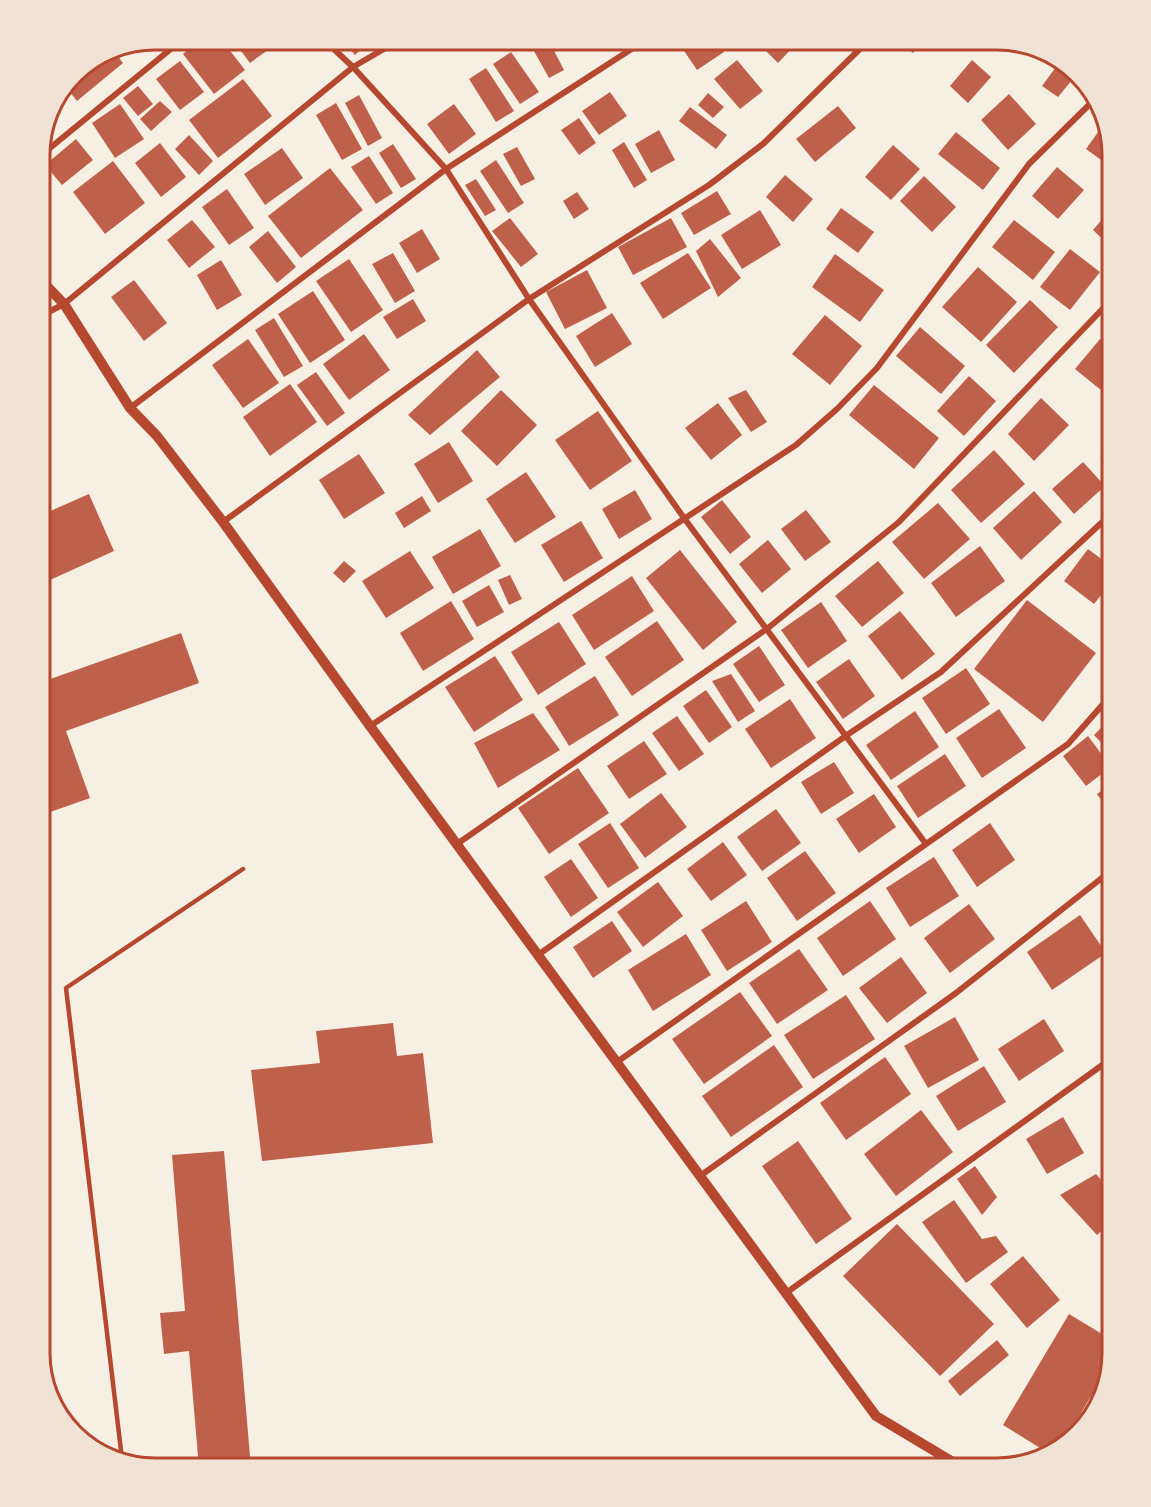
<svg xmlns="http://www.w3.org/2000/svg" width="1151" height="1507" font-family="Figtree,sans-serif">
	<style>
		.building { fill: #bf614a }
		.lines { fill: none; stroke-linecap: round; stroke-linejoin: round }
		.service { stroke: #b5482f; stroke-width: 4.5 }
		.minor { stroke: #b5482f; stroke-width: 6 }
		.tertiary { stroke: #b5482f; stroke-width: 10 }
		.rim { fill: none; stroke: #b5482f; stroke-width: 3 }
	</style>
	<rect width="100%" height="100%" fill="#f6efe4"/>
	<path class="building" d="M201 39H221L245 70 214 94 183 54Z
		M232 39H283L250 63Z
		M341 39H373L355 55Z
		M539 39H548L564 70 549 78 530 44Z
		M676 39H716L724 52 697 70Z
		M754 39H795L798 42 778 63Z
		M898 39H926L913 53Z
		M511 52 539 92 520 104 493 64Z
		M116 54 123 63 77 101 65 86 78 68Z
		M737 60 763 91 740 109 714 79Z
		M972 60 991 77 968 103 950 86Z
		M180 61 204 92 180 110 156 79Z
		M1056 67 1072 80 1058 97 1042 86Z
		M486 68 514 111 496 122 469 79Z
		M243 79 272 116 218 158 189 120Z
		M138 86 153 104 138 116 123 98Z
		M610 92 627 116 599 135 582 111Z
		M708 93 724 107 713 118 698 105Z
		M58 94 64 101 48 114 51 104Z
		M1009 94 1036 124 1008 150 981 120Z
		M359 95 382 138 368 146 345 103Z
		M160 101 172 112 151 131 140 119Z
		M336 103 362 149 342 160 316 115Z
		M120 104 144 139 115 158 92 123Z
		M454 104 476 134 449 154 427 124Z
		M838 106 856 128 815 162 796 139Z
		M690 107 727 135 716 149 679 121Z
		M579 118 596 143 579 155 561 130Z
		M1103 125 1112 155V168L1086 149Z
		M659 130 675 160 651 173 635 144Z
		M956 132 1000 168 983 190 938 154Z
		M189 135 213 161 199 175 175 149Z
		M76 139 93 160 62 185 45 165Z
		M624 142 647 180 634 188 612 150Z
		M160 143 186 177 161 197 135 163Z
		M393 144 416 179 401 188 379 153Z
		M893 145 920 169 891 200 865 177Z
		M517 147 535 179 521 186 503 154Z
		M282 148 303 178 265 205 244 174Z
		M369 156 393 193 376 204 351 167Z
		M496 160 524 203 508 213 480 171Z
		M113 161 145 203 105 234 73 192Z
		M1057 167 1084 190 1058 219 1032 196Z
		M330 168 363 210 301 258 268 216Z
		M785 175 813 199 793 222 766 197Z
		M924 176 956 207 932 232 900 201Z
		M476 179 496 210 485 216 465 185Z
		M227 189 254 228 229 245 202 207Z
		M717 191 731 214 694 235 681 213Z
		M577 192 589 209 574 219 563 201Z
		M841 208 874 232 858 253 826 229Z
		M1112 208V248L1093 230Z
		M760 210 781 245 742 269 721 235Z
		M510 218 538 254 521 267 492 231Z
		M671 218 687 247 633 275 618 247Z
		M192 220 215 247 189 268 167 240Z
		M1014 220 1055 252 1033 280 992 247Z
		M422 229 440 259 417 273 399 243Z
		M268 231 296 267 277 283 249 247Z
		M710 239 741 278 718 297 696 251Z
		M1070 249 1100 272 1070 310 1040 287Z
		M393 253 415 291 395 303 372 264Z
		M688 253 711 288 663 319 640 283Z
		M835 254 884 290 860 322 812 287Z
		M349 259 383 310 351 332 316 281Z
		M221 260 242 295 217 310 197 275Z
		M978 267 1017 302 981 342 942 307Z
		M587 270 607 308 565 329 546 292Z
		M134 280 167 323 144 341 111 297Z
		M313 291 345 340 310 363 278 314Z
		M413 299 426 321 397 339 383 317Z
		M1030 300 1058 327 1014 373 986 345Z
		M612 313 632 344 595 367 576 336Z
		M825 315 862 346 830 385 792 354Z
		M274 318 303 366 284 377 255 330Z
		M920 327 965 366 941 394 896 356Z
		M364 334 390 370 349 400 323 364Z
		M248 339 279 383 243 408 212 365Z
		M1100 339 1112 349V399L1075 369Z
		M477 350 500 377 430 435 408 415Z
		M316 372 345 413 327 426 297 385Z
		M969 376 996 401 964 436 937 411Z
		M290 384 317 422 270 456 243 417Z
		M874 385 939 438 914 469 849 415Z
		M501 390 537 425 497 466 461 431Z
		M746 390 767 422 751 432 728 398Z
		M1041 398 1069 425 1034 461 1008 434Z
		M718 403 742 435 711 460 685 428Z
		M598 411 632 461 590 490 555 440Z
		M449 442 473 481 438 503 414 464Z
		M1112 444V468L1100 456Z
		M994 450 1025 484 981 523 951 490Z
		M359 454 385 493 344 519 319 480Z
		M1083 462 1105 486 1074 514 1052 489Z
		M526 472 556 517 515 543 486 499Z
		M635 490 652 519 619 539 602 509Z
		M1034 491 1062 522 1021 560 993 528Z
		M89 494 114 551 39 585V516Z
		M422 496 431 511 404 528 395 513Z
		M722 500 751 537 730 554 701 517Z
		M938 503 970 539 924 579 892 542Z
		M806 510 831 542 805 561 781 529Z
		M581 521 603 558 564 582 541 545Z
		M480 529 501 566 453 594 432 557Z
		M768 540 791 569 762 593 739 564Z
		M980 546 1005 581 956 617 931 583Z
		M1088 549 1112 567V581L1094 604 1064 581Z
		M680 550 737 622 703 650 646 578Z
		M410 551 434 588 386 618 362 581Z
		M344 561 356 571 344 583 333 573Z
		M878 561 904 593 862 627 835 596Z
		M510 575 522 599 509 605 498 580Z
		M632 576 654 611 594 650 572 615Z
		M489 585 504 612 477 627 462 601Z
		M1027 600 1096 653 1043 722 974 669Z
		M451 601 474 639 423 671 400 633Z
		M821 602 847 641 808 668 781 630Z
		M900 611 935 654 902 680 868 636Z
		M657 621 684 660 632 696 605 657Z
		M559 622 586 664 538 695 511 652Z
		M181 633 199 683 66 731 90 798 39 816V683Z
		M759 646 785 685 759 702 733 664Z
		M495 656 523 700 474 732 445 687Z
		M849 659 875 696 843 719 816 682Z
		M966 668 990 704 946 734 922 698Z
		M731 674 755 711 738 722 712 681Z
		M595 676 619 715 569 746 545 707Z
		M706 690 732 727 709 743 683 706Z
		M790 699 816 738 771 768 745 729Z
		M999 709 1026 748 982 778 956 738Z
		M915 711 939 747 891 780 866 745Z
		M533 713 560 750 498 788 474 743Z
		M677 716 704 754 679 771 652 733Z
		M1112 717V754L1094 735Z
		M1088 736 1111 767 1086 786 1063 756Z
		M644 741 667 774 629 799 607 766Z
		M945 754 966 786 918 818 897 786Z
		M834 762 854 793 821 814 801 782Z
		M578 768 609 813 549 854 518 808Z
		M1112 783V815L1097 794Z
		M661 793 687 827 645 858 620 824Z
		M874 794 896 827 859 853 836 819Z
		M776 809 801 843 762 871 737 837Z
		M610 823 639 868 608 888 578 844Z
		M990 823 1015 860 977 887 952 850Z
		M723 842 747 875 711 901 687 869Z
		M805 851 836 893 797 921 767 878Z
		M934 857 959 896 910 927 886 888Z
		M571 859 598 898 571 917 544 877Z
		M658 882 683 916 643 947 617 912Z
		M746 901 772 942 727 971 701 930Z
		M870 901 896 939 843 976 817 938Z
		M969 904 995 939 950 973 924 938Z
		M1080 915 1106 953 1052 990 1027 952Z
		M612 921 632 951 593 978 573 947Z
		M686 934 711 975 653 1011 628 970Z
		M799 949 828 990 777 1024 749 983Z
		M901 957 927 993 887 1023 859 988Z
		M740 992 772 1036 704 1084 672 1039Z
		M846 995 875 1039 813 1079 784 1035Z
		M955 1017 979 1060 928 1088 904 1046Z
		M1044 1019 1064 1051 1019 1081 998 1049Z
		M393 1023 397 1056 423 1053 433 1143 262 1161 251 1070 320 1063 316 1031Z
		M774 1045 803 1087 731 1137 702 1096Z
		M885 1057 911 1094 846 1140 820 1103Z
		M984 1066 1006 1102 958 1131 936 1096Z
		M921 1110 953 1152 896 1196 864 1154Z
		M1063 1117 1084 1153 1047 1174 1026 1139Z
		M798 1141 852 1219 816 1244 762 1166Z
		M224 1151 251 1468H199L189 1351 164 1354 160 1313 185 1311 172 1155Z
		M975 1166 997 1197 982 1215 957 1179Z
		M1096 1174 1112 1192V1221L1097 1235 1060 1195Z
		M954 1200 982 1239 996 1236 1008 1252 966 1283 922 1222Z
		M897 1224 994 1324 940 1376 843 1276Z
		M1023 1256 1060 1300 1027 1328 990 1284Z
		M1069 1314 1112 1340V1353L1108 1367 1060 1449 1048 1453 1003 1425Z
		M997 1340 1009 1355 960 1396 948 1381Z"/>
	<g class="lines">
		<path class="service" d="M122 1459 66 988 243 869"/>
		<path class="minor" d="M323 39 353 67 446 169 529 299 684 518 926 844
			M39 157 183 39
			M39 317 64 304 353 67 401 39
			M130 408 446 169 647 39
			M223 522 529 299 709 185 763 144 870 39
			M370 726 796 445 837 409 877 368 1029 164 1095 99
			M457 844 768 628 899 522 1112 299
			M538 955 847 735 941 672 1112 513
			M617 1062 1068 744 1112 694
			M700 1176 956 993 1112 870
			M786 1293 1112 1058"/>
		<path class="tertiary" d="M39 278 64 304 130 408 157 436 223 522 370 726 876 1416 963 1468"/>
	</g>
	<path d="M0 0H1151V1507H0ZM155 50H997A105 105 0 0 1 1102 155V1353A105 105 0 0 1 997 1458H155A105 105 0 0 1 50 1353V155A105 105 0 0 1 155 50Z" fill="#f1e2d6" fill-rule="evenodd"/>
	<path class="rim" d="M155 50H997A105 105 0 0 1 1102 155V1353A105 105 0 0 1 997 1458H155A105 105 0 0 1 50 1353V155A105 105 0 0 1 155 50Z"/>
</svg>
